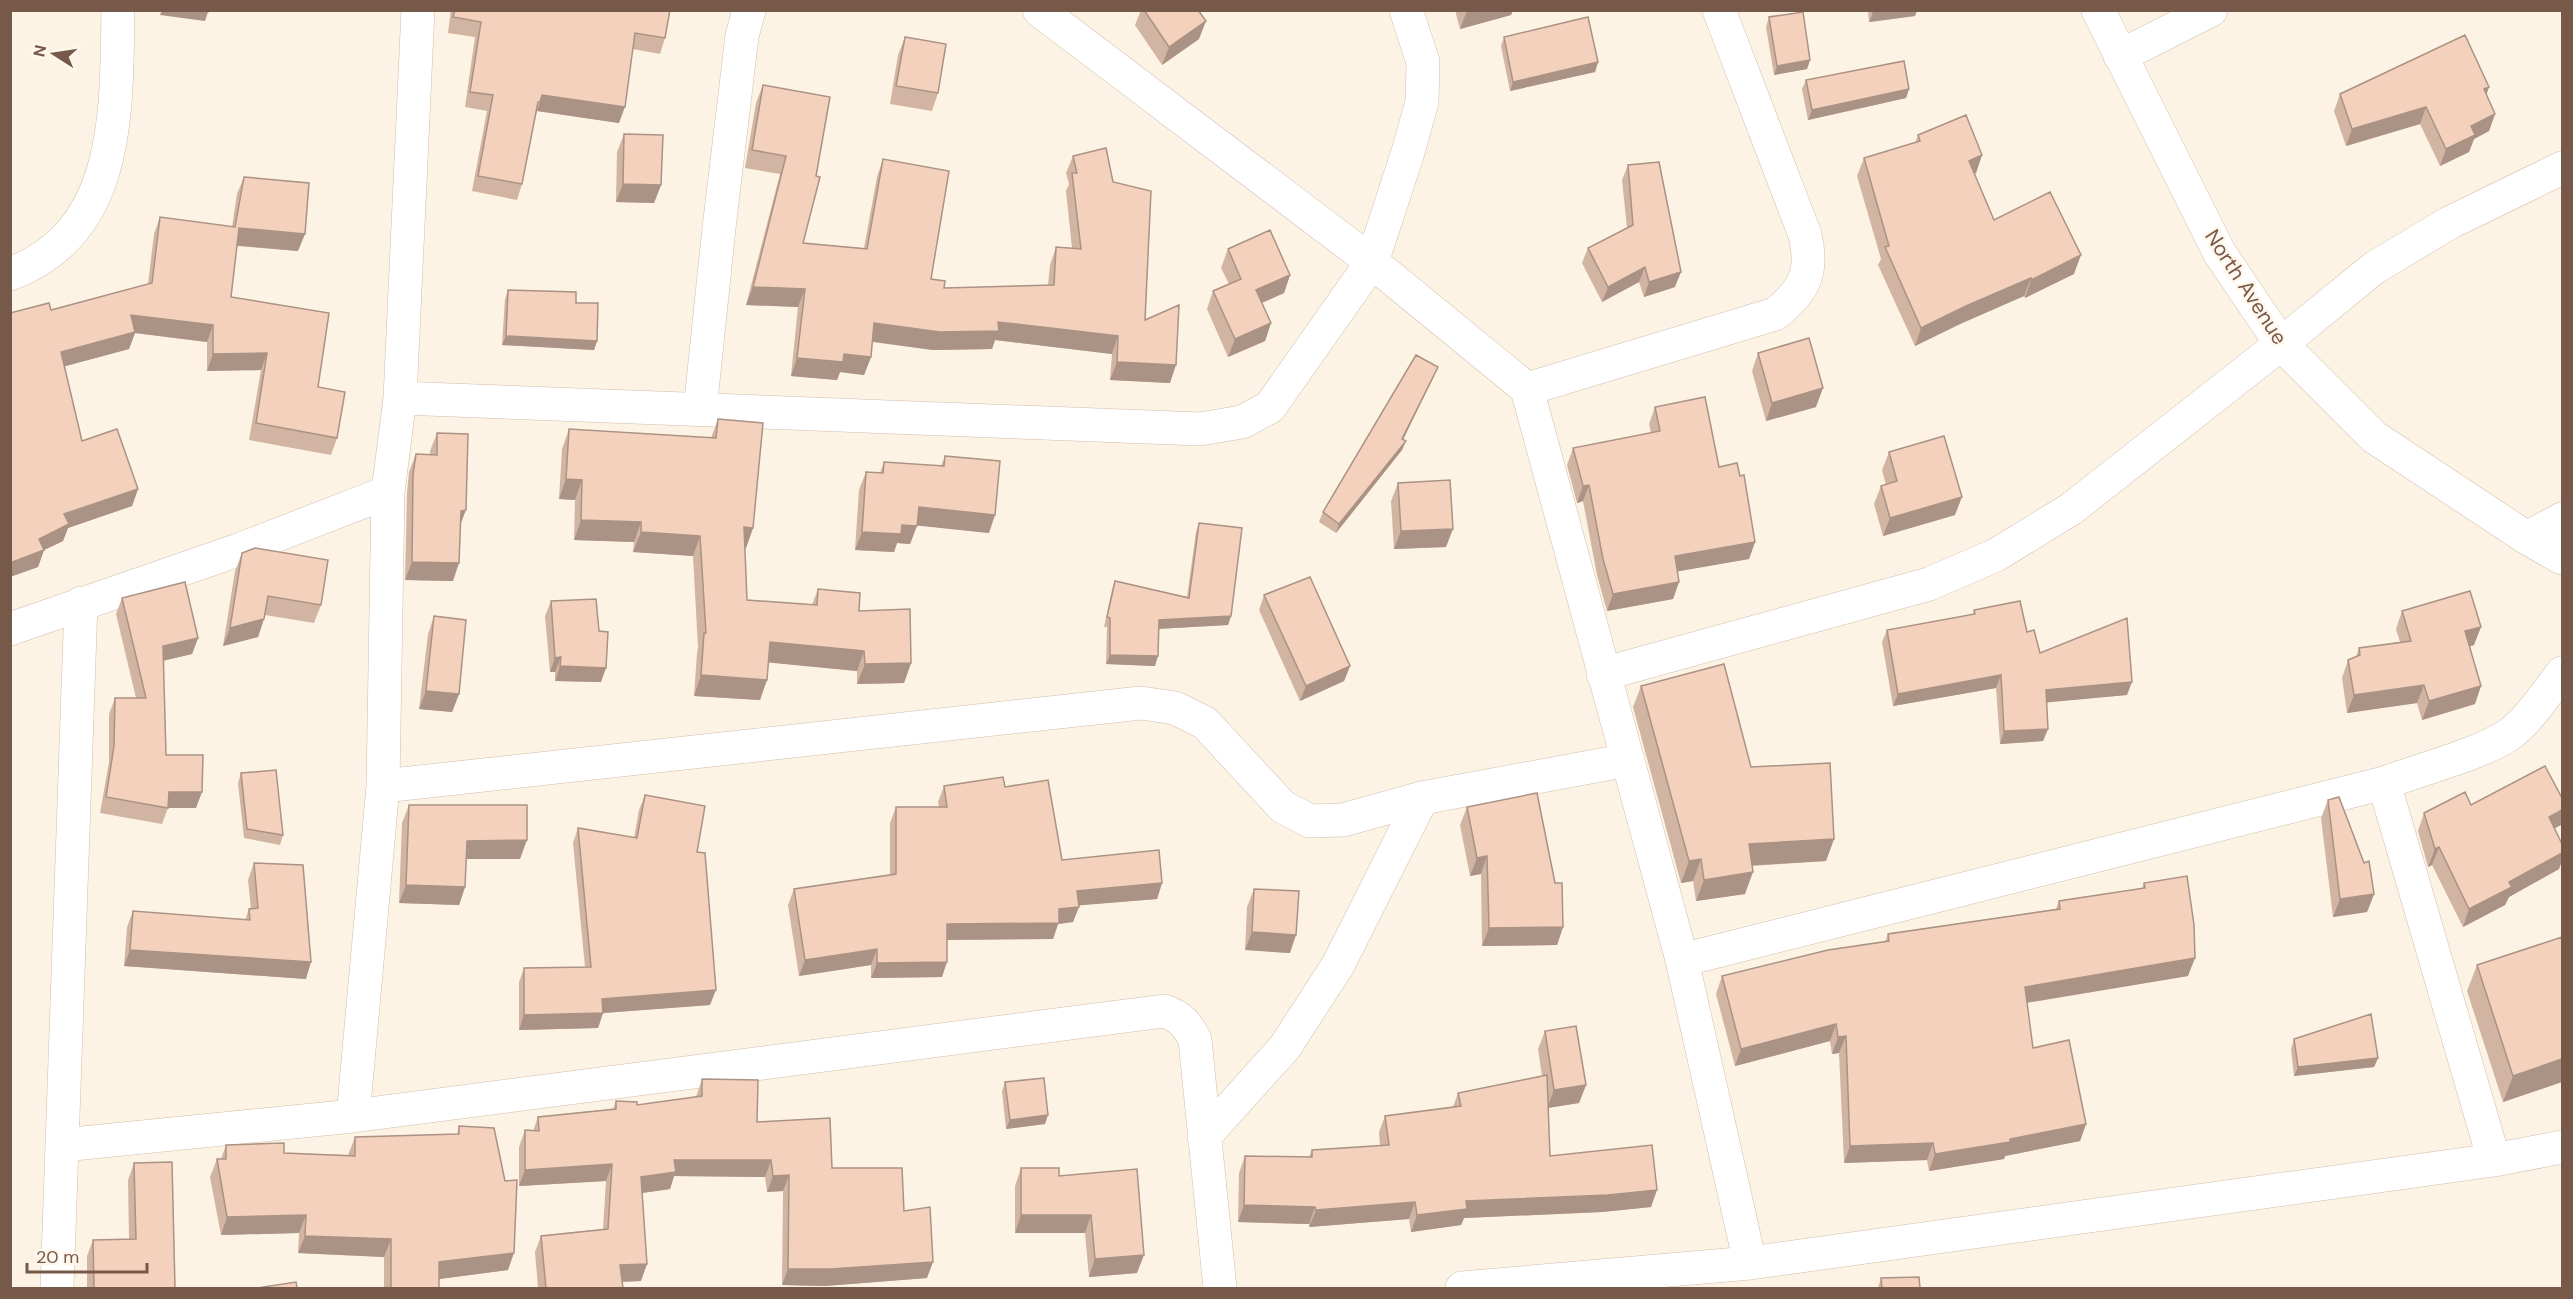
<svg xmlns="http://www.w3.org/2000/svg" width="2573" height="1299" font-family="'DM Sans',sans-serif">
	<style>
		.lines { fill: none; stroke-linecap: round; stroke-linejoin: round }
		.minor-casing { stroke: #d1bdad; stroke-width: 34 }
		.minor { stroke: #fff; stroke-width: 33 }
		.wall { fill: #d1b4a2 }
		.shaded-wall { fill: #aa9284 }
		.building { fill: #f3d1bc; stroke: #aa9284; stroke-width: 1.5 }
		.labels { text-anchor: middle; stroke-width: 5; stroke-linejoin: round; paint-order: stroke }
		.street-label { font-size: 21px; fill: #775949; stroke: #fff7ec }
	</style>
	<rect width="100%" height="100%" fill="#fdf3e5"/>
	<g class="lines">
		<defs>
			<path id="minor" d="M1039 10 1372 262 1527 389 1682 960 1750 1263
				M2098 10 2219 252 2281 344 2374 437 2527 538 2562 558
				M2120 56 2211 10
				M10 274C122 232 116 110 118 10
				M1527 389 1775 314C1804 291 1814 273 1805 235L1719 10
				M400 398 1200 429 1242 422 1270 407 1372 262 1408 152 1422 102 1423 62 1406 10
				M700 410 719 228 742 36 749 10
				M2527 538 2562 519
				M10 629 241 549 388 492
				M1603 674 1929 584 1996 555 2071 509 2281 344 2374 268 2449 223 2562 168
				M2384 783C2419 770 2477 755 2507 736 2529 721 2546 693 2562 673
				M383 786 1141 703 1175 708 1205 723 1283 807 1310 821 1343 820 1422 798 1628 760
				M1682 960 2384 783 2494 1160
				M353 1116 383 786 388 492 400 398 418 10
				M1204 1137 1285 1047 1338 965 1422 798
				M63 1145 353 1116 1164 1011C1181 1017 1187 1024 1195 1040L1220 1288
				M57 1288 81 603
				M1462 1288 1750 1263 2494 1160 2562 1147"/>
		</defs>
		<use href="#minor" class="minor-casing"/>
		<use href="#minor" class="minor"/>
	</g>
	<path class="wall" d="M451 10H670L665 38 660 54 633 49 619 123 537 111 535 118 522 184 517 200 472 191 487 111 465 107 475 37 448 33Z
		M1141 10H1144L1199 39 1162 65 1135 25Z
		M1455 10H1513L1511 15 1460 29Z
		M1868 10H1917L1915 16 1869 22Z
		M1769 17 1810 60 1807 69 1774 75 1766 27Z
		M905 37 938 93 932 111 890 104 898 55Z
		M1504 37 1598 62 1595 72 1510 91 1501 46Z
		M1806 80 1909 89 1906 98 1808 120 1802 89Z
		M763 85 830 97 803 243 864 248 877 177 883 159 931 279 944 288 1048 285 1050 265 1056 247 1072 248 1066 191 1069 184 1066 173 1073 156 1113 182 1145 320 1170 383 1110 380 1112 354 995 340 992 349 933 350 872 342 871 357 864 375 840 372 837 380 791 376 798 307 746 305 780 174 745 168 756 103Z
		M2489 87 2486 94 2495 114 2489 131 2474 139 2469 152 2440 166 2420 124 2346 146 2334 111 2340 94Z
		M624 134 661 185 654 203 616 202 617 152Z
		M1918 135 1982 155 1976 173 1974 174 1994 220 2074 274 2025 298 2024 296 1960 324 1915 346 1878 265 1881 259 1857 176 1864 158 1915 143Z
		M1628 165 1675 287 1644 297 1639 282 1602 302 1582 263 1588 248 1627 228 1622 180Z
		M244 177 298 251 237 246 231 297 318 387 337 438 331 455 249 440 261 370 207 371V342L135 333 129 349 64 366 82 441 138 489 132 506 68 528 63 541 44 550 38 567 10 577V313L51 310 148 284 154 234 160 217 232 227 237 194Z
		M1228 249 1290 275 1284 293 1262 303 1271 323 1265 341 1228 357 1207 309 1213 291 1229 284 1221 268Z
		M508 290 576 303 597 341 594 350 502 345 505 299Z
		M1758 353 1816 407 1766 421 1752 371Z
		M1434 376 1403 439 1406 441 1402 450 1336 533 1319 522 1323 512Z
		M1655 407 1719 467 1755 542 1749 559 1677 571 1679 582 1673 599 1607 611 1597 575 1583 501 1577 503 1567 465 1573 448 1651 433 1649 424Z
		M718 419 753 528 746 548 745 547 747 600 812 605 818 589 859 611 911 663 904 683 857 684V671L769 662 760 700 694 696 697 653 698 648 693 556 633 552 634 542 574 540 575 500 559 499 562 449 569 429 711 438Z
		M437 433 460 525 453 581 405 580 407 493 409 472 416 454H430V451Z
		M1889 452 1955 515 1883 536 1874 504 1881 486 1886 485 1882 470Z
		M945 456 989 533 917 525 910 544 897 543 894 552 855 550 859 490 866 472 880 473 884 462 941 466Z
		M1398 483 1446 547 1394 549 1391 501Z
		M1199 523 1231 616 1228 625 1158 629 1155 666 1106 664 1107 627H1104L1112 590 1115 581 1187 597 1196 532Z
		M242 553 321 605 314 623 265 615 258 637 223 646 235 571Z
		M1264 595 1350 666 1344 681 1300 701 1259 610Z
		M122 598 198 638 192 654 163 661 166 755 196 808H168L162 824 100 813 109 762V714L115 698H136L116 614Z
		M551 601 601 682 555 681V672H550L545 616Z
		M1974 610 2027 632 2040 653 2127 695 2046 702 2048 729 2043 741 2000 744 1996 688 1893 706 1882 642 1887 630 1973 614Z
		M2402 611 2474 645 2470 646 2475 704 2422 720 2417 703 2347 713 2342 678 2348 660 2356 657 2359 648 2400 642 2396 629Z
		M434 616 459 694 452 712 419 709 428 634Z
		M1641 686 1751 767 1834 839 1826 861 1752 866 1745 894 1696 901 1693 881 1681 883 1633 707Z
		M241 773 283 835 280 845 244 838 238 783Z
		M944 786 1005 787 1062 860 1162 883 1157 899 1079 905 1073 922 1058 924 1053 939 947 940 942 977 871 978V965L799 976 788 905 794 889 890 875V823L896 807H939L938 802Z
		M645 795 697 852 710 1005 603 1013 598 1028 519 1030V982L524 968 585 967 573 843 578 828 634 838 639 810Z
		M2328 800 2374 894 2367 912 2333 917 2321 818Z
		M409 805 520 859H466L465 887 459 905 399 903 402 823Z
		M2471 805 2561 825 2554 828 2559 869 2509 897 2505 905 2463 927 2432 865 2428 867 2418 831 2424 813Z
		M1467 807 1563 927 1557 945 1482 946 1481 874 1470 876 1460 825Z
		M254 863 306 979 124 966 127 927 133 911 245 920 249 909H251L248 880Z
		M2144 883 2188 976 2027 1003 2033 1048 2086 1124 2080 1141 2005 1156 2004 1159 1929 1171 1927 1160 1844 1163 1839 1053 1832 1054 1830 1041 1735 1066 1716 994 1722 976 1885 942 1888 934 2056 909 2059 901 2142 888Z
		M1254 889 1290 953 1245 950 1247 907Z
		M2477 965 2562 1082 2503 1102 2467 991Z
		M1545 1031 1586 1085 1579 1103 1548 1108 1550 1156 1651 1207 1602 1212 1464 1218 1461 1225 1411 1232 1409 1219 1309 1227V1224L1238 1222 1239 1173 1245 1156 1309 1157 1312 1150 1380 1146 1379 1132 1385 1116 1453 1107 1458 1093 1542 1076 1538 1049Z
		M2294 1039 2378 1058 2374 1067 2294 1076 2291 1049Z
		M702 1079 757 1122 904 1211 927 1278 825 1286 782 1285 783 1191 767 1192 765 1177 674 1176 670 1189 642 1193 641 1281 622 1282 623 1288H538L535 1252 541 1236 603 1229 606 1181 519 1186V1147L525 1130 533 1131 538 1117 613 1109 616 1101 637 1105 696 1097Z
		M1005 1082 1045 1124 1006 1129 1002 1091Z
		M459 1126 508 1270 439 1279V1288H384V1257L298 1253 299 1233 221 1235 210 1177 217 1159H221L226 1145 284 1153 348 1155 355 1137 457 1134Z
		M134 1163 175 1288H87V1256L93 1240 129 1239 128 1180Z
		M1021 1168 1059 1176 1137 1273 1089 1277 1085 1233H1015V1186Z
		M1881 1278 1920 1288H1878Z"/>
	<path class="shaded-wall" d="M162 10H195L208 12 205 21 160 15Z
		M1473 10H1513L1511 15 1460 29 1466 13Z
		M1893 10H1917L1915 16 1869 22 1873 13Z
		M1206 21 1199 39 1162 65 1169 47Z
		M1810 60 1807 69 1774 75 1777 66Z
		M1598 62 1595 72 1510 91 1513 82Z
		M2489 87 2483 104 2484 89Z
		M1909 89 1906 98 1808 120 1812 110Z
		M542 95 625 107 619 123 537 111 540 102Z
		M2426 107 2420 124 2346 146 2352 129Z
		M2495 114 2489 131 2474 139 2469 152 2440 166 2446 149 2471 126Z
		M1982 155 1976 173 1962 179 1969 161Z
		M623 184 661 185 654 203 616 202Z
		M239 228 305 234 298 251 232 245Z
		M2081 255 2074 274 2025 298 2031 280Z
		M1645 267 1639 282 1602 302 1608 287Z
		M1681 272 1675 287 1644 297 1649 282Z
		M1290 275 1284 293 1250 308 1256 290Z
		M2031 278 2024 296 1960 324 1915 346 1921 328 1966 306Z
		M753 287 805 289 798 307 746 305Z
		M131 315 213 325 207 342 135 333 129 349 55 369 61 352Z
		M998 322 1118 336 1112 354 995 340 992 349 933 350 868 341 874 323Z
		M1271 323 1265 341 1228 357 1235 339Z
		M506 336 597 341 594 350 502 345Z
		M267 353 261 370 207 371 213 354Z
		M844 354 871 357 864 375 840 372 837 380 791 376 797 358Z
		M1117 362 1176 365 1170 383 1110 380Z
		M1438 367 1434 376 1399 448 1402 439Z
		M1823 388 1816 407 1766 421 1772 403Z
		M1406 441 1402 450 1336 533 1339 524Z
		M566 479 582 480 575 500 559 499Z
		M1589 485 1583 501 1577 503 1583 486Z
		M138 489 132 506 68 528 63 541 44 550 38 567 10 577V563L39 539 64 514Z
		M1962 497 1955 515 1883 536 1890 518Z
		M919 507 995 515 989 533 912 525Z
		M466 510 459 528 461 511Z
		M581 520 641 522 634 542 574 540Z
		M902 525 917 526 910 544 897 543 894 552 855 550 862 532Z
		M744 527 753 528 746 548 737 547Z
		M1453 529 1446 547 1394 549 1401 531Z
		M641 532 700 536 693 556 633 552Z
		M1755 542 1749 559 1669 573 1675 556Z
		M412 562 459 563 453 581 405 580Z
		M1679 582 1673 599 1607 611 1613 594Z
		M1231 616 1228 625 1155 629 1159 620Z
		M264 619 258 637 223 646 230 628Z
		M2481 627 2474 645 2459 650 2465 631Z
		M198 638 192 654 157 662 163 646Z
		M770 642 864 651 857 671 763 662Z
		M1110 655 1158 656 1155 666 1106 664Z
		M561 657 555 672H550L555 658Z
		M911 663 904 683 857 684 865 664Z
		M560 666 606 668 601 682 555 681Z
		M1350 666 1344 681 1300 701 1306 686Z
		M701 675 767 680 760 700 694 696Z
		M2001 675 1996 688 1893 706 1898 694Z
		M2132 682 2127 695 2041 703 2046 690Z
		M2424 685 2417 703 2347 713 2354 695Z
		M2481 686 2475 704 2422 720 2429 701Z
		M426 691 459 694 452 712 419 709Z
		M2048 729 2043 741 2000 744 2004 731Z
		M169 792H202L196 808H168Z
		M2562 810V820L2561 825 2542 835 2549 817Z
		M1834 839 1826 861 1741 866 1749 844Z
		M527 840 520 859H460L467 841Z
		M2439 847 2432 865 2428 867 2435 849Z
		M2562 853V861L2559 869 2509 897 2505 905 2463 927 2469 909 2509 882Z
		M1487 856 1481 874 1470 876 1477 858Z
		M1701 859 1693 881 1681 883 1689 861Z
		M1753 872 1745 894 1696 901 1704 880Z
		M1162 883 1157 899 1072 906 1077 891Z
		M406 885 465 887 459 905 399 903Z
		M2374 894 2367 912 2333 917 2340 899Z
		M1079 907 1073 922 1058 924 1053 939 942 940 947 924Z
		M1563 927 1557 945 1482 946 1489 928Z
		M1252 932 1296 935 1290 953 1245 950Z
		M877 949 871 965 799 976 805 960Z
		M130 950 311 962 306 979 124 966Z
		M2195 958 2188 976 2018 1004 2025 987Z
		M947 962 942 977 871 978 877 963Z
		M716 990 710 1005 603 1013 598 1028 519 1030 524 1015 602 999Z
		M1836 1024 1830 1041 1735 1066 1741 1049Z
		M1846 1036 1839 1053 1832 1054 1838 1037Z
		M2378 1058 2374 1067 2294 1076 2298 1067Z
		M2562 1059V1082L2503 1102 2513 1076Z
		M1586 1085 1579 1103 1547 1108 1554 1090Z
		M1048 1115 1045 1124 1006 1129 1010 1120Z
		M2086 1124 2080 1141 2005 1156 2004 1159 1929 1171 1935 1154Z
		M1933 1143 1927 1160 1844 1163 1850 1146Z
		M674 1160H771L765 1177 674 1176 670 1189 635 1194 641 1177Z
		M612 1164 606 1181 519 1186 525 1170Z
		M789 1175 783 1191 767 1192 773 1176Z
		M1657 1190 1651 1207 1602 1212 1464 1218 1461 1225 1411 1232 1417 1215 1466 1201Z
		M1415 1202 1409 1219 1309 1227 1316 1210Z
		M1244 1205 1315 1207 1309 1224 1238 1222Z
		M306 1215 299 1233 221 1235 227 1217Z
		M1021 1215H1091L1085 1233H1015Z
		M305 1236 391 1239 384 1257 298 1253Z
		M514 1253 508 1270 432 1280 439 1262Z
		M1144 1255 1137 1273 1089 1277 1095 1259Z
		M933 1262 927 1278 825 1286 782 1285 788 1269Z
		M647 1264 641 1281 614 1282 620 1265Z"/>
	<path class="building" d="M195 10H208V12Z
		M455 10H670L665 38 635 33 625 107 542 95 540 102H538L522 184 478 176 493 95 470 92 481 22 453 17Z
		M1144 10H1198L1206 21 1169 47Z
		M1873 10H1893L1873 13Z
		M1803 12 1810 60 1777 66 1769 17Z
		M1588 17 1598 62 1513 82 1504 37Z
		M2465 35 2489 87 2484 89 2495 114 2471 126 2475 135 2446 149 2426 107 2352 129 2340 94Z
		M905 37 946 44 938 93 896 86Z
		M1904 61 1909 89 1812 110 1806 80Z
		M763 85 830 97 816 176 820 177 803 243 867 249 883 159 949 171 931 279 945 281 944 288 1054 285 1056 247 1081 249 1072 173H1077L1073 156 1106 148 1113 182 1151 191 1145 320 1179 305 1176 365 1117 362 1118 336 998 322 999 331 940 332 874 323 871 357 844 354 843 362 797 358 805 289 753 287 786 156 752 150Z
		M1966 115 1982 155 1969 161 1994 220 2050 192 2081 255 2031 280V278L1966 306 1921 328 1885 247 1889 246 1864 158 1920 141 1918 135Z
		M624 134 663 135 661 185 623 184Z
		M1659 162 1681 272 1649 282 1645 267 1608 287 1588 248 1633 225 1628 165Z
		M244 177 309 183 305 234 239 228 231 297 329 313 318 387 345 392 337 438 256 423 267 353 213 354V325L131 315 135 332 61 352 82 441 117 429 138 489 64 514 69 524 39 539 44 550 10 563V313L49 303 51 310 152 283 160 217 235 227Z
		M1270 230 1290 275 1256 290 1271 323 1235 339 1213 291 1241 279 1228 249Z
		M508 290 576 292V303H598L597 341 506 336Z
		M1809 338 1823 388 1772 403 1758 353Z
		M1416 355 1438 367 1402 439 1406 441 1339 524 1323 512Z
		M1705 397 1719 467 1737 463 1740 476 1744 475 1755 542 1675 556 1679 582 1613 594 1603 559 1589 485 1583 486 1573 448 1660 431 1655 407Z
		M718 419 763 423 753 528 744 527 747 600 817 605 818 589 860 593 859 611 910 609 911 663 865 664 864 651 770 642 767 680 701 675 704 633H706L700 536 641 532V522L581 520 582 480 566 479 569 429 716 438Z
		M437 433 468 434 466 510 461 511 459 563 412 562 413 475 416 454 437 455Z
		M1944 436 1962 497 1890 518 1881 486 1897 481 1889 452Z
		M945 456 1000 461 995 515 919 507 917 526 902 525 901 534 862 532 866 472 883 473 884 462 944 466Z
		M1450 480 1453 529 1401 531 1398 483Z
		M1199 523 1242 528 1231 616 1159 620 1158 656 1110 655V618L1107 617 1115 581 1189 598Z
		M255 548 328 560 321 605 268 596 264 619 230 628 242 553Z
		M1310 577 1350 666 1306 686 1264 595Z
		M185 582 198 638 163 646 166 755H203L202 792H169L168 808 106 797 114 746 115 698H146L122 598Z
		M2470 591 2481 627 2465 631 2481 686 2429 701 2424 685 2354 695 2348 660 2360 655 2359 648 2411 641 2402 611Z
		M596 599 599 631 608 632 606 668 560 666 561 657 555 658 551 601Z
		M2020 601 2027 632 2034 630 2040 653 2127 618 2132 682 2046 690 2048 729 2004 731 2001 675 1898 694 1887 630 1975 614 1974 610Z
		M434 616 466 620 459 694 426 691Z
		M1724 664 1751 767 1830 763 1834 839 1749 844 1753 872 1704 880 1701 859 1689 861 1641 686Z
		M2545 766 2562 798V810L2549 817 2562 844V853L2509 882 2512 887 2469 909 2439 847 2435 849 2424 813 2465 792 2471 805Z
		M276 770 283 835 247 829 241 773Z
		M1003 777 1005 787 1048 780 1062 860 1159 850 1162 883 1077 891 1079 907 1059 909V923L947 924V962L877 963V949L805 960 794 889 896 874V807H947L944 786Z
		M1537 793 1555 883H1562L1563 927 1489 928 1487 856 1477 858 1467 807Z
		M645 795 705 806 697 852 705 853 716 990 602 999 603 1013 524 1015V968L591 967 578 828 637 838Z
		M2339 797 2364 863 2369 861 2374 894 2340 899 2328 800Z
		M409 805H527V840L467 841 465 887 406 885Z
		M254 863 303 865 311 962 130 950 133 911 250 920 249 909 258 908Z
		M2187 876 2194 925 2195 958 2025 987 2033 1048 2069 1040 2086 1124 2010 1139V1142L1935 1154 1933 1143 1850 1146 1846 1036 1838 1037 1836 1024 1741 1049 1722 976 1828 950 1889 941 1888 934 2060 909 2059 901 2145 888 2144 883Z
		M1254 889 1299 891 1296 935 1252 932Z
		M2562 937V1059L2513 1076 2477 965Z
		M2371 1014 2378 1058 2298 1067 2294 1039Z
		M1576 1026 1586 1085 1554 1090 1545 1031Z
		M1547 1075 1550 1156 1652 1145 1657 1190 1608 1195 1466 1201 1467 1209 1417 1215 1415 1202 1316 1210 1315 1207 1244 1205 1245 1156 1312 1157V1150L1389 1145 1385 1116 1461 1106 1458 1093Z
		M1044 1078 1048 1115 1010 1120 1005 1082Z
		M702 1079 758 1080 757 1122 830 1118 832 1168H902L904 1211 930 1207 933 1262 831 1269H788L789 1175 773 1176 771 1160H674L676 1172 641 1177 647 1264 620 1265 623 1288H546L541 1236 608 1229 612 1164 525 1170V1130L539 1131 538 1117 616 1109V1101L637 1102V1105L702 1096Z
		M459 1126 494 1128 505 1181 517 1180 514 1253 439 1262V1288H391V1239L305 1236 306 1215 227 1217 217 1159H226V1145L284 1143V1153L355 1156V1137L459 1134Z
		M172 1162 175 1288H94L93 1240 136 1239 134 1163Z
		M1021 1168H1059V1176L1137 1169 1144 1255 1095 1259 1091 1215H1021Z
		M1919 1277 1920 1288H1882L1881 1278Z
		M296 1282 297 1288H257Z"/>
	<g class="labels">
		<g class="street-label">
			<text transform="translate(2246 287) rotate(57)" y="7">North Avenue</text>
		</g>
	</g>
	<rect width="2573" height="1299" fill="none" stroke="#775949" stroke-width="24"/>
	<g transform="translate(54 54) rotate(282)" stroke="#fff7ec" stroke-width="4.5" paint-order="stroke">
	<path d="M0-4.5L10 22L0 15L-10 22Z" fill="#775949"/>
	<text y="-9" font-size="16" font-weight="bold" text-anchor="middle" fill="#775949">N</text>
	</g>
	<path d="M27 1263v9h120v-9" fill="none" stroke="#775949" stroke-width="3"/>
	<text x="36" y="1263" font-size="18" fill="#775949" stroke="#fff7ec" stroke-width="4.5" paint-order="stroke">20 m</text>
</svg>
